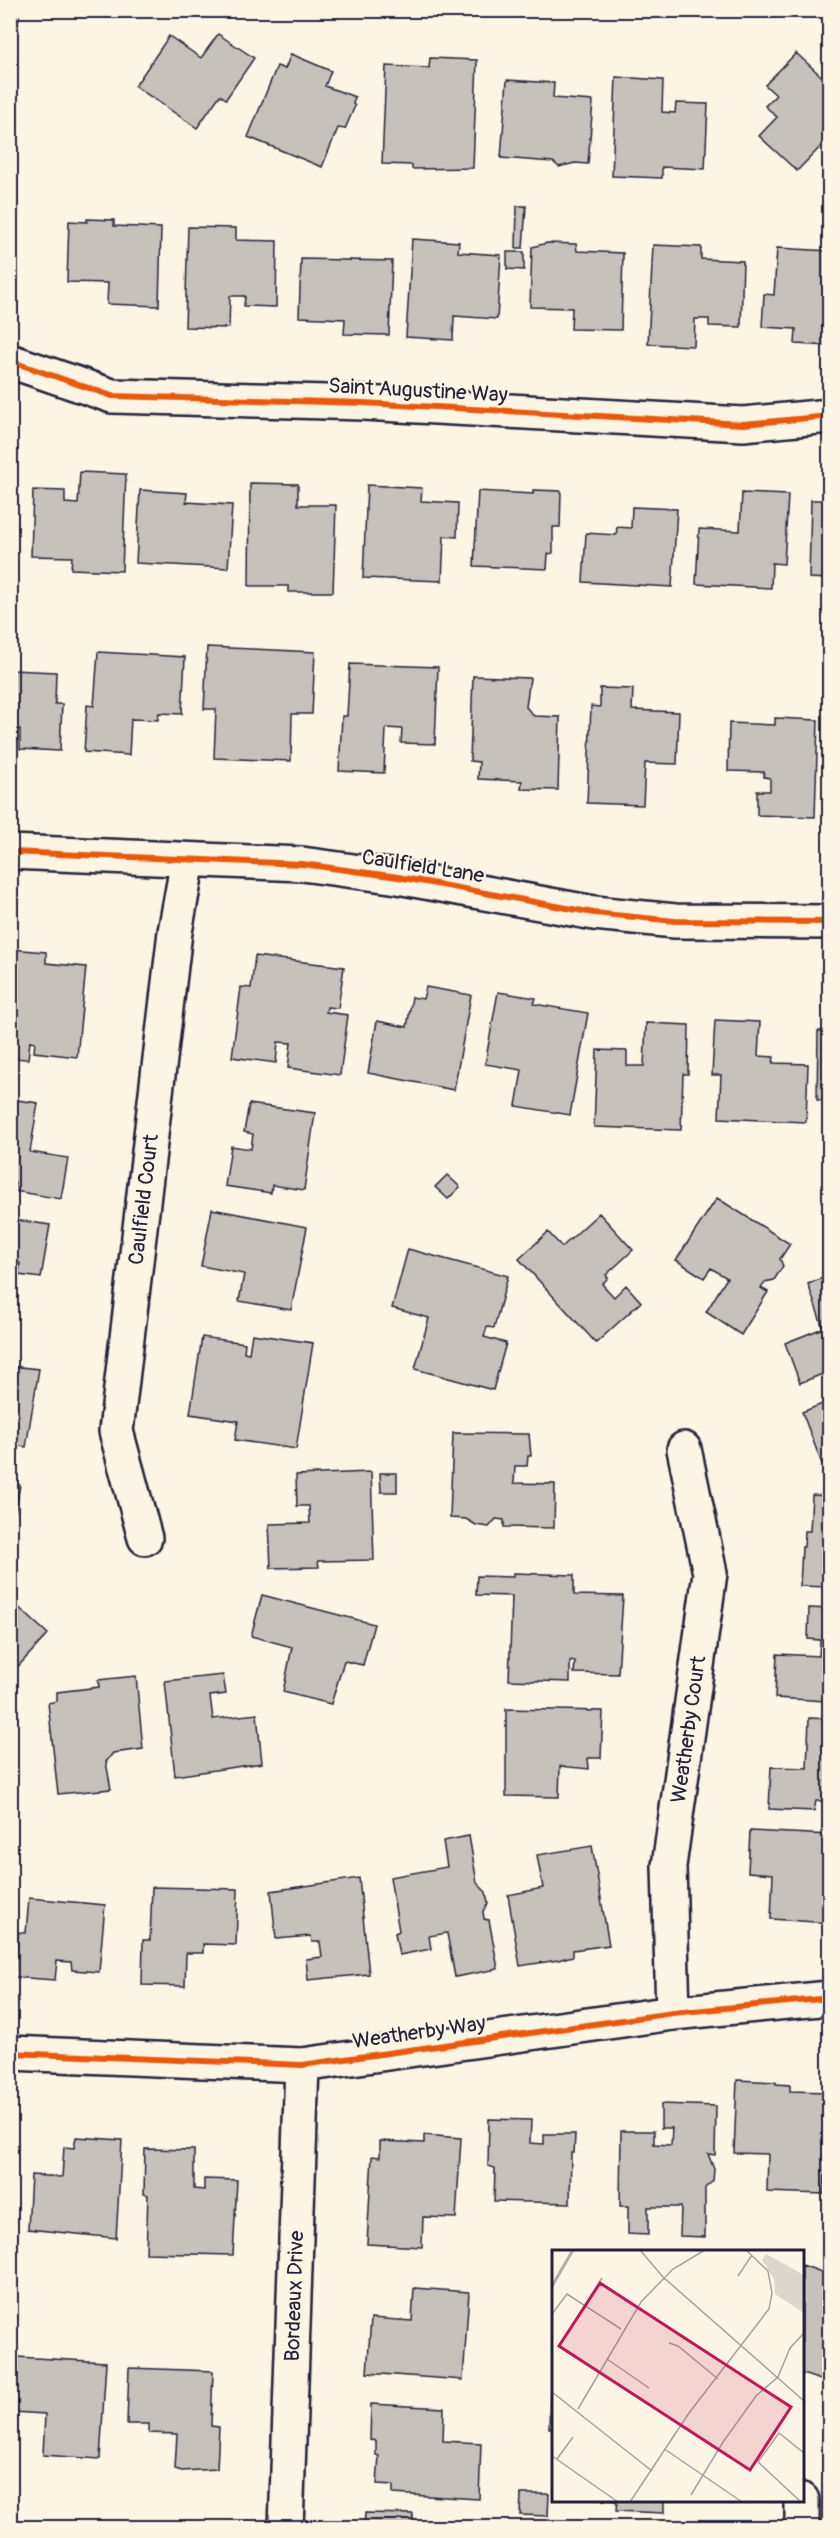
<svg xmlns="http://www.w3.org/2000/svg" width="840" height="2538" font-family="Pangolin,sans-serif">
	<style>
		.building { fill: #c6c1bb; stroke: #22223b; stroke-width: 1.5 }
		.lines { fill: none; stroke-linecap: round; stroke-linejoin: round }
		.street-casing { stroke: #22223b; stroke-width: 38 }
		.street { stroke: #fcf5e5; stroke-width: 33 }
		.cycleway-casing { stroke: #fcf5e5; stroke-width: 10 }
		.cycleway { stroke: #e8590c; stroke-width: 6 }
		.labels { text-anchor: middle; stroke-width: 4.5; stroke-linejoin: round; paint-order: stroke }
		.street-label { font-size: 21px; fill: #22223b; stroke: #fcf5e5 }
		.inset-river { fill: none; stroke: #b2adab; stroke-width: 3 }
		.inset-road { fill: none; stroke: #a5a1a1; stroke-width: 1.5 }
		.view { fill: #c2185b; fill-opacity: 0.15; stroke: #c2185b; stroke-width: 3 }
		.inset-edge { fill: none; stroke: #22223b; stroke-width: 3 }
	</style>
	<rect width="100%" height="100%" fill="#fcf5e5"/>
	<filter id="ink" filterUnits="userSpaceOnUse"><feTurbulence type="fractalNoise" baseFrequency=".0167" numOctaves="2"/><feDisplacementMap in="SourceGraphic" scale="12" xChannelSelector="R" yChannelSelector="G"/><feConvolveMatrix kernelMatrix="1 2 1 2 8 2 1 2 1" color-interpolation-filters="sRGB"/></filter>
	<g filter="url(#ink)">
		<path class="building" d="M10 10H20L13 57H10Z
			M218 34 254 58 226 99 220 95 197 128 135 86 169 36 201 58Z
			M796 53 830 84V137L797 171 759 136 777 117 765 106 776 95 765 85Z
			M291 54 331 71 325 86 355 97 353 104 355 106 345 129 338 128 322 167 248 137 277 66 285 69Z
			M430 58 477 60 473 168 412 169V165L382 164 386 66 429 68Z
			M616 77 663 80 662 112 675 113 676 103 708 104 705 169 662 167V178L612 176Z
			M507 80 554 83 553 98 593 101 588 164 575 163 559 167 553 162 501 158Z
			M517 206H526L523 248H516Z
			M87 219 114 220V226L161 228 159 306 107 304 108 283 67 282 69 221 87 222Z
			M188 227 236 228V240L277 241 276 307 244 306 245 296H230L229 328 185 327Z
			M412 239 459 242 458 252 501 255 497 319 454 316 453 340 406 337Z
			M547 243 576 244 577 251 623 253 621 330 571 329 572 308 530 307 532 247Z
			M653 245 701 247V259L743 261 741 327 709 326V319H695L694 346 648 344Z
			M777 248 830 251V346L795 344 796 329 762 327 764 294 774 295Z
			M507 252H524V270L507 269Z
			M301 259 392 261 389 335 344 334 345 319 299 317Z
			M80 472 126 474 122 571 71 569 72 557 31 556 33 490 65 491V503L78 504Z
			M250 483 298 484V505H336L333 592H288V586H249Z
			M367 485 422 488 421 501 458 503 457 537 444 536 442 581 363 578Z
			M140 490 187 493 186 502 232 505 228 568 136 563Z
			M533 490 561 491 560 527H553V553L548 554 547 569 474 566 478 491 533 494Z
			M742 493 788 495 784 564 772 563 771 588 696 584 699 529 740 531Z
			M811 500H830V579L809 578Z
			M632 507 677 509 672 587 583 582 586 533 616 535 617 527 631 528Z
			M207 647 315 652 312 714H292L291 761 214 758 216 709H204Z
			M98 652 185 657 182 714 159 713 158 720 131 719 129 755 84 752 87 705 94 706Z
			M350 664 438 667 435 744 401 743 402 729 386 728 384 773 339 771 342 716H347Z
			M10 670 56 672 55 704H62L60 751 20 749V729H10Z
			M473 676 530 678 526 707 534 716 560 717 558 790 521 789 522 781 478 779 479 762 470 761Z
			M600 688 633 689 632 710 679 712 677 764 645 763 643 805 587 803 591 706 600 707Z
			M775 718 818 720 815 817 757 815V791H770V778L764 777V772L728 771 729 723 775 725Z
			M10 949 46 952V963L86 967 77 1057 34 1052 35 1042 30 1041 28 1059 10 1058Z
			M255 956 344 967 338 1008 327 1007 326 1012 348 1015 340 1075 288 1068 291 1043 278 1042 276 1063 232 1057 241 987 251 988Z
			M426 987 471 995 454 1090 368 1073 377 1021 407 1027 412 997 423 999Z
			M498 992 536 998 534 1004 588 1013 570 1115 516 1106 522 1070 485 1064Z
			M715 1020 760 1022 758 1056 774 1057 773 1063 808 1064 806 1122 719 1118 721 1075H712Z
			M646 1023 689 1025 688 1074H683L681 1130 594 1127 597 1050 627 1051V1066H644Z
			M818 1031H830V1100H817Z
			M10 1099 38 1103 30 1152 68 1158 61 1199 14 1191 15 1182 10 1181Z
			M249 1104 315 1113 304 1190 272 1185 271 1193 225 1186 231 1146 251 1149 253 1134 244 1132Z
			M447 1175 460 1187 448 1199 435 1187Z
			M717 1198 790 1244 780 1259 783 1266 774 1280 765 1282 761 1288 768 1292 741 1335 706 1312 727 1278 711 1268 704 1278 676 1260Z
			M212 1209 307 1227 291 1310 239 1301 244 1274 201 1266Z
			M599 1213 633 1250 606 1275 608 1278 602 1284 614 1297 626 1285 641 1302 596 1343 519 1259 548 1232 562 1247Z
			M10 1219 50 1225 41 1278 19 1275 20 1263 10 1261Z
			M408 1249 508 1276 494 1328 487 1327 484 1337 506 1343 493 1390 415 1369 429 1318 392 1308Z
			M830 1275V1371L800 1383 785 1343 823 1328 808 1284Z
			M252 1334 313 1343 296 1449 235 1440 238 1421 190 1414 202 1337 245 1343 244 1352 249 1353Z
			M10 1366 39 1369 26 1447 10 1445Z
			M830 1401V1467L824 1469 802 1412Z
			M453 1433 529 1434 531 1456H528L527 1466H515L514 1483 555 1484 554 1528 504 1527V1520L496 1519 489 1527 476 1525 466 1519 450 1518Z
			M371 1472 374 1560 318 1561 319 1567 271 1568 269 1524 310 1523 309 1506H297L296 1475Z
			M380 1473H397V1492H381Z
			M10 1483 20 1485 11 1535H10Z
			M812 1495 830 1496V1587L800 1586 802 1547H804L805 1531H810Z
			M513 1573 574 1575V1595L623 1596 618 1674 574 1673 575 1662 570 1661V1682L509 1680 512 1596 476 1595 477 1576 513 1577Z
			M262 1595 374 1624 363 1665 344 1661 331 1704 283 1692 292 1647 251 1636Z
			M16 1605 48 1634 10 1675V1611Z
			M809 1608 830 1609V1694H827V1701L775 1698 777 1654 819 1656 820 1640 808 1639Z
			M223 1675 226 1694 210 1696 213 1719 257 1714 262 1763 175 1776 165 1681Z
			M136 1676 143 1749 113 1753 106 1762 111 1789 58 1794 48 1703 57 1701V1692L99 1687 98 1680Z
			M506 1709 603 1711 601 1758H588L589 1769 560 1766 559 1797 506 1796Z
			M809 1718 830 1719V1801H816L814 1811 769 1809 771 1767 807 1768Z
			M750 1831 830 1835V1923L771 1919 773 1874 748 1872Z
			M469 1836 477 1883 486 1892 488 1904 483 1911 484 1919 489 1920 498 1969 455 1977 447 1933 429 1936 431 1949 399 1955 395 1933 399 1931 390 1877 447 1867 443 1841Z
			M592 1846 609 1945 573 1950V1956L558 1960 520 1966 508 1895 543 1888 537 1855Z
			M359 1878 369 1974 308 1980 306 1959 322 1957 320 1942H312L311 1936 276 1939 271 1891Z
			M152 1887 238 1889 236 1945 203 1944V1953H186L185 1986 142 1985 143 1940H150Z
			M29 1898 105 1905 99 1972 72 1970 71 1962 57 1961 55 1980 14 1977 18 1932 26 1933Z
			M737 2080 776 2082V2084L790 2085V2091L828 2092 824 2194 767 2192 768 2154 734 2153Z
			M661 2104 716 2106 715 2155 708 2154 714 2169 713 2181 705 2188V2237L680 2236 681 2207H648V2235L628 2234V2206H620L621 2131H654V2144L671 2145 672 2128H661Z
			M489 2119 531 2120 530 2143 544 2144V2134H575L574 2153H571L570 2203 494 2201 495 2168 488 2166Z
			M424 2135 461 2138 456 2218 423 2217 422 2247 367 2244 372 2156 380 2157V2141L424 2143Z
			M76 2137 122 2140 116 2238 28 2229 31 2175 62 2177 64 2147 74 2148Z
			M145 2149 194 2150V2189L204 2190V2179L237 2180 233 2255 146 2253 148 2195 144 2194Z
			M802 2265 830 2275V2383L802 2374Z
			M414 2288 469 2292 463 2380 367 2373 371 2318 412 2321Z
			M17 2357 106 2362 100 2459 43 2455 45 2414 13 2412Z
			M129 2368 213 2371 211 2426 219 2427 217 2469 182 2471 175 2469 177 2434 149 2433V2424H127Z
			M550 2396H554V2428H549Z
			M371 2404 444 2408 443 2441 481 2443 479 2499 393 2494V2485L377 2484 379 2456 376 2455V2441L370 2440Z
			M521 2494H549L548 2516 520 2515Z
			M602 2500H664V2513L616 2511 617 2501Z
			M365 2513 413 2514V2522L444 2523 443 2528H364Z"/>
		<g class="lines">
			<defs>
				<g id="street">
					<path d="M10 361 112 396 363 403 743 424 830 416"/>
					<path d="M10 852 302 864 398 877 594 913 675 921 830 922"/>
					<path id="s1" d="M145 1538 116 1431 175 932 188 860"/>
					<path id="s2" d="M673 2013 669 1866 710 1573 684 1449"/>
					<path d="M10 2053 302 2065 673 2013 830 1998"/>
					<path id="s3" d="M286 2528 302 2065"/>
					<path d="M802 2528V2500"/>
				</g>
			</defs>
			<use href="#street" class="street-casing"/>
			<use href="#street" class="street"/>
			<defs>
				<path id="cycleway" d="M10 361 112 396 363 403 743 424 830 416
					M10 852 302 864 398 877 594 913 675 921 830 922
					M10 2053 302 2065 673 2013 830 1998"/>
			</defs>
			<use href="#cycleway" class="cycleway-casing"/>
			<use href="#cycleway" class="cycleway"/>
		</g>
	</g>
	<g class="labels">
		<g class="street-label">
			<text transform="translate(418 390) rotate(3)" y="7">Saint Augustine Way</text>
			<text transform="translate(423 866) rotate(9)" y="7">Caulfield Lane</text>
			<text dy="7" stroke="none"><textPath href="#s1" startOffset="344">Caulfield Court</textPath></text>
			<text dy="7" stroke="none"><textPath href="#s2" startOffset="285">Weatherby Court</textPath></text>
			<text transform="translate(419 2032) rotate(-8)" y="7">Weatherby Way</text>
			<text dy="7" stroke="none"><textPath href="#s3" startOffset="232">Bordeaux Drive</textPath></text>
		</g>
	</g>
	<g transform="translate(552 2250)">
		<rect width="252" height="252" fill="#fcf5e5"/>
		<path d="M214 4 252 25V63L223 44 222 29 210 10Z" fill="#dcd6cc"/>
		<path class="inset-river" d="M0 36 21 0"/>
		<path class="inset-road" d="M88 0 111 27 252 151M186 26 200 5M34 54 50 28M0 64 15 44 69 79M117 93 126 96 166 129M55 109 97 138M0 142 100 221M26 159 89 52 121 19 153 0M114 200 190 252M0 206 66 252M5 209 21 187M139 245 171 192 204 146 226 127 238 98 252 83M78 252 137 163 217 59 220 43 216 21 194 0M249 252 206 212 227 183 252 203"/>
		<path class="view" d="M48 33 239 157 198 220 7 96Z"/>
		<rect width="252" height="252" class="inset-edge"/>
	</g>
	<rect width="840" height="2538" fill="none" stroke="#fcf5e5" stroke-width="36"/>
	<rect x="18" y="18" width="804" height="2502" fill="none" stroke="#22223b" stroke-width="2" filter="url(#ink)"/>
</svg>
